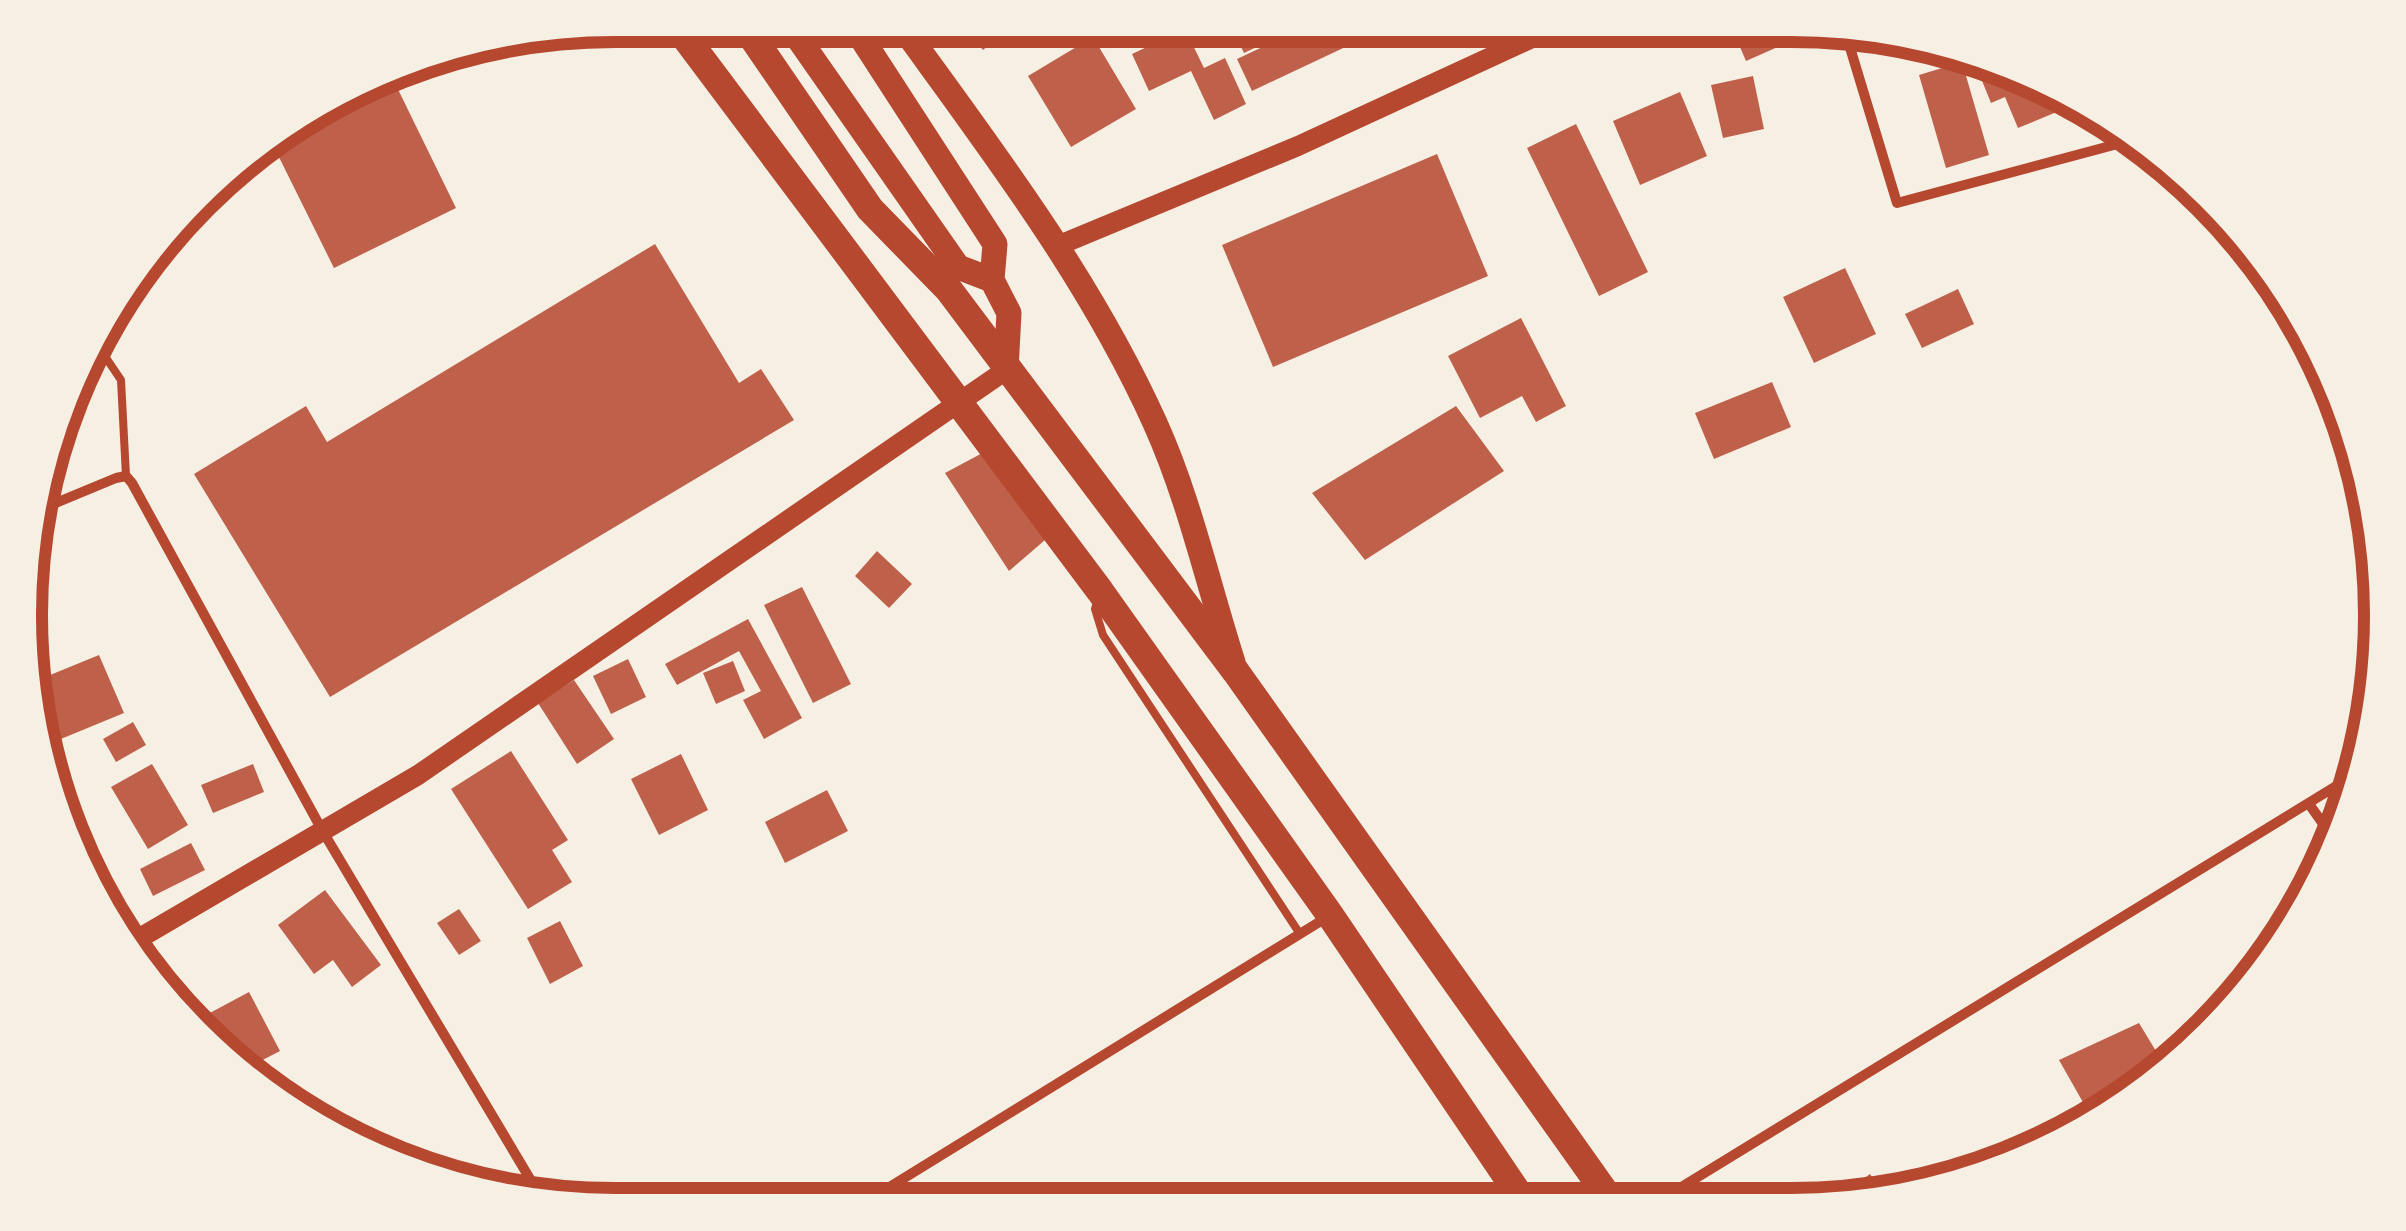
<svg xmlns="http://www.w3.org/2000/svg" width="2406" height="1231" font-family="'Fira Sans Condensed',sans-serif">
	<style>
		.building { fill: #bf614a }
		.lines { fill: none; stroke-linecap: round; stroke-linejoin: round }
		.service { stroke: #b5482f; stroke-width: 8 }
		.minor { stroke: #b5482f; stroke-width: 10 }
		.secondary { stroke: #b5482f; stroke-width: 20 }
		.primary { stroke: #b5482f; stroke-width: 25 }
		.trunk { stroke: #b5482f; stroke-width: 28 }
		.rim { fill: none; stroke: #b5482f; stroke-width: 12 }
	</style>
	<rect width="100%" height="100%" fill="#f6efe4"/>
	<path class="building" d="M963 25H1013L983 50Z
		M1107 26H1135L1139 35 1116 46Z
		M1231 26H1301L1244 53Z
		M1307 26H1369L1373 34 1252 91 1237 59Z
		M1731 26H1782L1789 42 1746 61Z
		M1185 29 1204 68 1225 58 1246 104 1214 120 1191 71 1149 91 1132 54Z
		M1093 37 1136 109 1071 147 1028 76Z
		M1962 62 1989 155 1946 168 1919 75Z
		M1976 66 2052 86 2076 104 2018 128 2005 97 1991 103Z
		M391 75 456 208 334 268 270 139Z
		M1753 76 1764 129 1723 138 1711 85Z
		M1680 92 1707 156 1640 185 1613 121Z
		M1576 124 1648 272 1599 296 1527 148Z
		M1437 154 1488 276 1273 367 1222 245Z
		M655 244 739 383 761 369 794 420 330 697 194 474 306 406 327 442Z
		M1845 268 1876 334 1814 363 1783 297Z
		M1958 289 1974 324 1922 348 1905 314Z
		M1521 318 1566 406 1536 422 1522 396 1480 418 1448 356Z
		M87 369 95 385 76 394Z
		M1772 382 1791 427 1714 459 1695 413Z
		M1456 406 1504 471 1365 560 1312 493Z
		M988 450 1045 540 1009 571 945 473Z
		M877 551 912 584 889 608 855 576Z
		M802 587 851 684 813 703 764 605Z
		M748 619 802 718 764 739 743 700 761 691 739 651 677 685 665 664Z
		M99 655 124 713 56 741 33 682Z
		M628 659 646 697 611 714 593 676Z
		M733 661 745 691 716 704 703 673Z
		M574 680 614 739 577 764 538 703Z
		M133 722 146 745 116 762 103 739Z
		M511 751 568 840 552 850 572 882 528 909 451 789Z
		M681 754 708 810 659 835 631 779Z
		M152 764 188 825 148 849 111 787Z
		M253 764 264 792 213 813 201 785Z
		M827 790 848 831 785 863 765 822Z
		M191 843 205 870 153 896 140 869Z
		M325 890 381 965 352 987 333 960 314 974 278 925Z
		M459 909 481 941 459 955 437 923Z
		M560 921 583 966 550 984 527 938Z
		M249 992 280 1051 251 1066 193 1022Z
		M2139 1023 2165 1066 2119 1106 2093 1120 2059 1060Z
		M1870 1174 1886 1196 1833 1201Z"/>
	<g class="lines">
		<path class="service" d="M98 346 121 380 126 476
			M1098 599 1095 609 1103 635 1300 934"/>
		<path class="minor" d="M1845 31 1897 203 2125 142
			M41 509 116 478 126 476 132 483 322 830 539 1194
			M2309 804 2331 835
			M1657 1202 2346 780
			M862 1204 1329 916"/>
		<path class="secondary" d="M1057 246 1298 146 1558 26
			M133 942 418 775 1006 370"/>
		<path class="primary" d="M789 25 958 267 992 280 1009 313 1006 370
			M853 25 995 244 992 280
			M901 25C993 152 1090 279 1155 423 1189 498 1208 584 1233 662"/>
		<path class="trunk" d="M676 25 1100 591 1330 915 1524 1202
			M744 25 870 209 949 290 1236 672 1612 1202"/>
	</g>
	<path d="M0 0H2406V1231H0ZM615 42H1791A573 573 0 0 1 2364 615V615A573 573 0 0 1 1791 1188H615A573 573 0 0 1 42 615V615A573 573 0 0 1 615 42Z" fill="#f6efe4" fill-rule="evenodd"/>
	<path class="rim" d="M615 42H1791A573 573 0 0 1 2364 615V615A573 573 0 0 1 1791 1188H615A573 573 0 0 1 42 615V615A573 573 0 0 1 615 42Z"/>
</svg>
